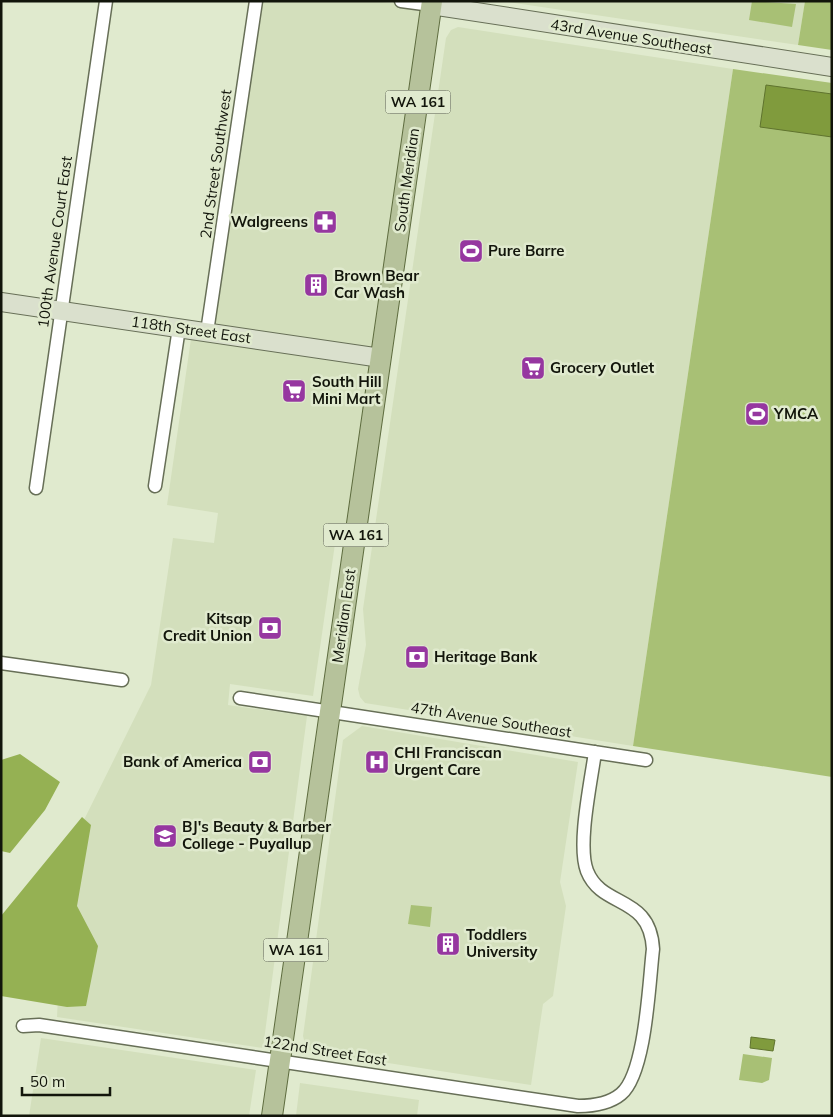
<svg xmlns="http://www.w3.org/2000/svg" width="833" height="1117" font-family="Mulish,sans-serif">
	<style>
		.built { fill: #d3dfbc }
		.green { fill: #a8c075 }
		.forest { fill: #95b153 }
		.water { fill: #809b3d; stroke: #5f732e }
		.lines { fill: none; stroke-linecap: round; stroke-linejoin: round }
		.street-casing { stroke: #676f57; stroke-width: 15 }
		.secondary-casing { stroke: #676f57; stroke-width: 20 }
		.primary-casing { stroke: #5d6b3e; stroke-width: 22 }
		.street { stroke: #fff; stroke-width: 12 }
		.secondary { stroke: #dae0cd; stroke-width: 18 }
		.primary { stroke: #b6c29b; stroke-width: 20 }
		.labels { text-anchor: middle; stroke-width: 5; stroke-linejoin: round; paint-order: stroke }
		.shield { fill: #e0eace; stroke: #505546; stroke-width: 1 }
		.shield-label { font-size: 14px; font-weight: bold; fill: #12150b }
		.street-label { font-size: 15px; fill: #12150b; stroke: #e0eace }
		.poi-label { font-size: 15px; font-weight: bold; fill: #12150b; stroke: #e0eace; text-anchor: start }
	</style>
	<rect width="100%" height="100%" fill="#e0eace"/>
	<path class="built" d="M250 1H370L420 5 432 1 356 532 337 530 313 696 230 684 228 705 307 716 263 1048 57 1017 64 878 70 848 151 685 173 538 214 543 218 513 167 505 193 325 202 326Z
		M501 1H805L798 45Z
		M458 27 733 69 633 746 365 703 360 697 358 689 366 645 363 609 446 38 451 30Z
		M362 726 578 762 560 882 566 906 553 996 543 1004 531 1085 310 1051 305 1044 303 1036 343 740Z
		M41 1038 256 1070 249 1116H29Z
		M300 1083 419 1100 417 1116H296Z"/>
	<path class="green" d="M752 1 796 4 792 27 749 20Z
		M805 1H832V50L798 45Z
		M733 69 832 83V777L633 746Z
		M411 905 432 907 430 927 408 924Z
		M743 1054 772 1058 769 1080 762 1083 739 1080Z"/>
	<path class="forest" d="M20 754 60 782 45 810 10 853 1 851V760Z
		M82 817 91 825 77 906 98 946 86 1006 67 1007 1 996V916Z"/>
	<path class="water" d="M766 85 832 94V137L760 127Z
		M751 1037 775 1040 773 1051 750 1048Z"/>
	<g class="lines">
		<defs>
			<path id="street" d="M401 1 431 5
				M207 332 256 1
				M155 486 179 328
				M36 488 106 1
				M1 663 122 680
				M240 698 646 760
				M23 1026 39 1025 578 1106C594 1106 609 1104 621 1094 646 1073 649 982 653 949 650 894 602 909 587 871 577 845 591 782 595 752"/>
			<path id="secondary" d="M431 5 832 67
				M1 302 381 358"/>
			<path id="primary" d="M272 1116 432 1"/>
		</defs>
		<use href="#street" class="street-casing"/>
		<use href="#secondary" class="secondary-casing"/>
		<use href="#primary" class="primary-casing"/>
		<use href="#street" class="street"/>
		<use href="#secondary" class="secondary"/>
		<use href="#primary" class="primary"/>
	</g>
	<defs>
		<symbol id="pharmacy-square" viewBox="-11 -11 22 22"><rect x="-9" y="-9" width="18" height="18" rx="4" fill="#9637a0" stroke="#e0eace"/><path d="M-2-6h4v4h4v4h-4v4h-4v-4h-4v-4h4Z" fill="#fff"/></symbol>
		<symbol id="stadium-square" viewBox="-11 -11 22 22"><rect x="-9" y="-9" width="18" height="18" rx="4" fill="#9637a0" stroke="#e0eace"/><path d="M0-5a6.5 5 0 1 0 0 10a6.5 5 0 1 0 0-10ZM-3.5-1.8h7v3.6h-7Z" fill="#fff"/></symbol>
		<symbol id="building-square" viewBox="-11 -11 22 22"><rect x="-9" y="-9" width="18" height="18" rx="4" fill="#9637a0" stroke="#e0eace"/><path d="M-4-6H4V6H1V3H-1V6H-4ZM-2.5-4.3h1.7v1.8h-1.7ZM.8-4.3h1.7v1.8H.8ZM-2.5-1h1.7V.8h-1.7ZM.8-1h1.7V.8H.8Z" fill="#fff"/></symbol>
		<symbol id="supermarket-square" viewBox="-11 -11 22 22"><rect x="-9" y="-9" width="18" height="18" rx="4" fill="#9637a0" stroke="#e0eace"/><path d="M-6-5.5h2.5l.6 2H6L4.5 2H-2.5L-4.4-4H-6ZM-1.5 3.2a1.3 1.3 0 1 0 .1 0ZM3 3.2a1.3 1.3 0 1 0 .1 0Z" fill="#fff"/></symbol>
		<symbol id="bank-square" viewBox="-11 -11 22 22"><rect x="-9" y="-9" width="18" height="18" rx="4" fill="#9637a0" stroke="#e0eace"/><path d="M-6-4H6V4H-6ZM0-2.3a2.3 2.3 0 1 0 0 4.6a2.3 2.3 0 1 0 0-4.6Z" fill="#fff"/></symbol>
		<symbol id="hospital-square" viewBox="-11 -11 22 22"><rect x="-9" y="-9" width="18" height="18" rx="4" fill="#9637a0" stroke="#e0eace"/><path d="M-5-5h3v3.5h4V-5h3V5h-3V1.5h-4V5h-3Z" fill="#fff"/></symbol>
		<symbol id="university-square" viewBox="-11 -11 22 22"><rect x="-9" y="-9" width="18" height="18" rx="4" fill="#9637a0" stroke="#e0eace"/><path d="M0-5L7-2L0 1L-7-2ZM-4 1L0 2.5L4 1V4Q0 6-4 4Z" fill="#fff"/></symbol>
	</defs>
	<g fill-rule="evenodd">
		<use href="#pharmacy-square" x="311" y="208" width="28" height="28"/>
		<use href="#stadium-square" x="457" y="237" width="28" height="28"/>
		<use href="#building-square" x="302" y="271" width="28" height="28"/>
		<use href="#supermarket-square" x="519" y="354" width="28" height="28"/>
		<use href="#supermarket-square" x="280" y="377" width="28" height="28"/>
		<use href="#stadium-square" x="743" y="400" width="28" height="28"/>
		<use href="#bank-square" x="256" y="614" width="28" height="28"/>
		<use href="#bank-square" x="403" y="643" width="28" height="28"/>
		<use href="#bank-square" x="246" y="748" width="28" height="28"/>
		<use href="#hospital-square" x="363" y="748" width="28" height="28"/>
		<use href="#university-square" x="151" y="822" width="28" height="28"/>
		<use href="#building-square" x="434" y="930" width="28" height="28"/>
	</g>
	<g class="labels">
		<g class="shield">
			<rect x="385.5" y="90.5" width="65" height="23" rx="4"/>
			<rect x="323.5" y="523.5" width="65" height="23" rx="4"/>
			<rect x="263.5" y="938.5" width="65" height="23" rx="4"/>
		</g>
		<g class="shield-label">
			<text x="418" y="107">WA 161</text>
			<text x="356" y="540">WA 161</text>
			<text x="296" y="955">WA 161</text>
		</g>
		<g class="street-label">
			<text transform="translate(631 37) rotate(9)" y="5">43rd Avenue Southeast</text>
			<text transform="translate(216 164) rotate(-82)" y="5">2nd Street Southwest</text>
			<text transform="translate(407 180) rotate(-82)" y="5">South Meridian</text>
			<text transform="translate(55 242) rotate(-82)" y="5">100th Avenue Court East</text>
			<text transform="translate(191 330) rotate(8)" y="5">118th Street East</text>
			<text transform="translate(344 616) rotate(-82)" y="5">Meridian East</text>
			<text transform="translate(491 720) rotate(9)" y="5">47th Avenue Southeast</text>
			<text transform="translate(325 1051) rotate(9)" y="5">122nd Street East</text>
		</g>
		<g class="poi-label">
			<text x="308" y="227" text-anchor="end">Walgreens</text>
			<text x="488" y="256">Pure Barre</text>
			<text x="334" y="281">Brown Bear<tspan x="334" dy="17">Car Wash</tspan></text>
			<text x="550" y="373">Grocery Outlet</text>
			<text x="312" y="387">South Hill<tspan x="312" dy="17">Mini Mart</tspan></text>
			<text x="774" y="419">YMCA</text>
			<text x="252" y="624" text-anchor="end">Kitsap<tspan x="252" dy="17">Credit Union</tspan></text>
			<text x="434" y="662">Heritage Bank</text>
			<text x="394" y="758">CHI Franciscan<tspan x="394" dy="17">Urgent Care</tspan></text>
			<text x="242" y="767" text-anchor="end">Bank of America</text>
			<text x="182" y="832">BJ's Beauty &amp; Barber<tspan x="182" dy="17">College - Puyallup</tspan></text>
			<text x="466" y="940">Toddlers<tspan x="466" dy="17">University</tspan></text>
		</g>
	</g>
	<rect width="833" height="1117" fill="none" stroke="#12150b" stroke-width="5"/>
	<path d="M22 1087v8h88v-8" fill="none" stroke="#12150b" stroke-width="2.5"/>
	<text x="30" y="1087" font-size="15" fill="#12150b" stroke="#e0eace" stroke-width="4" paint-order="stroke">50 m</text>
</svg>
